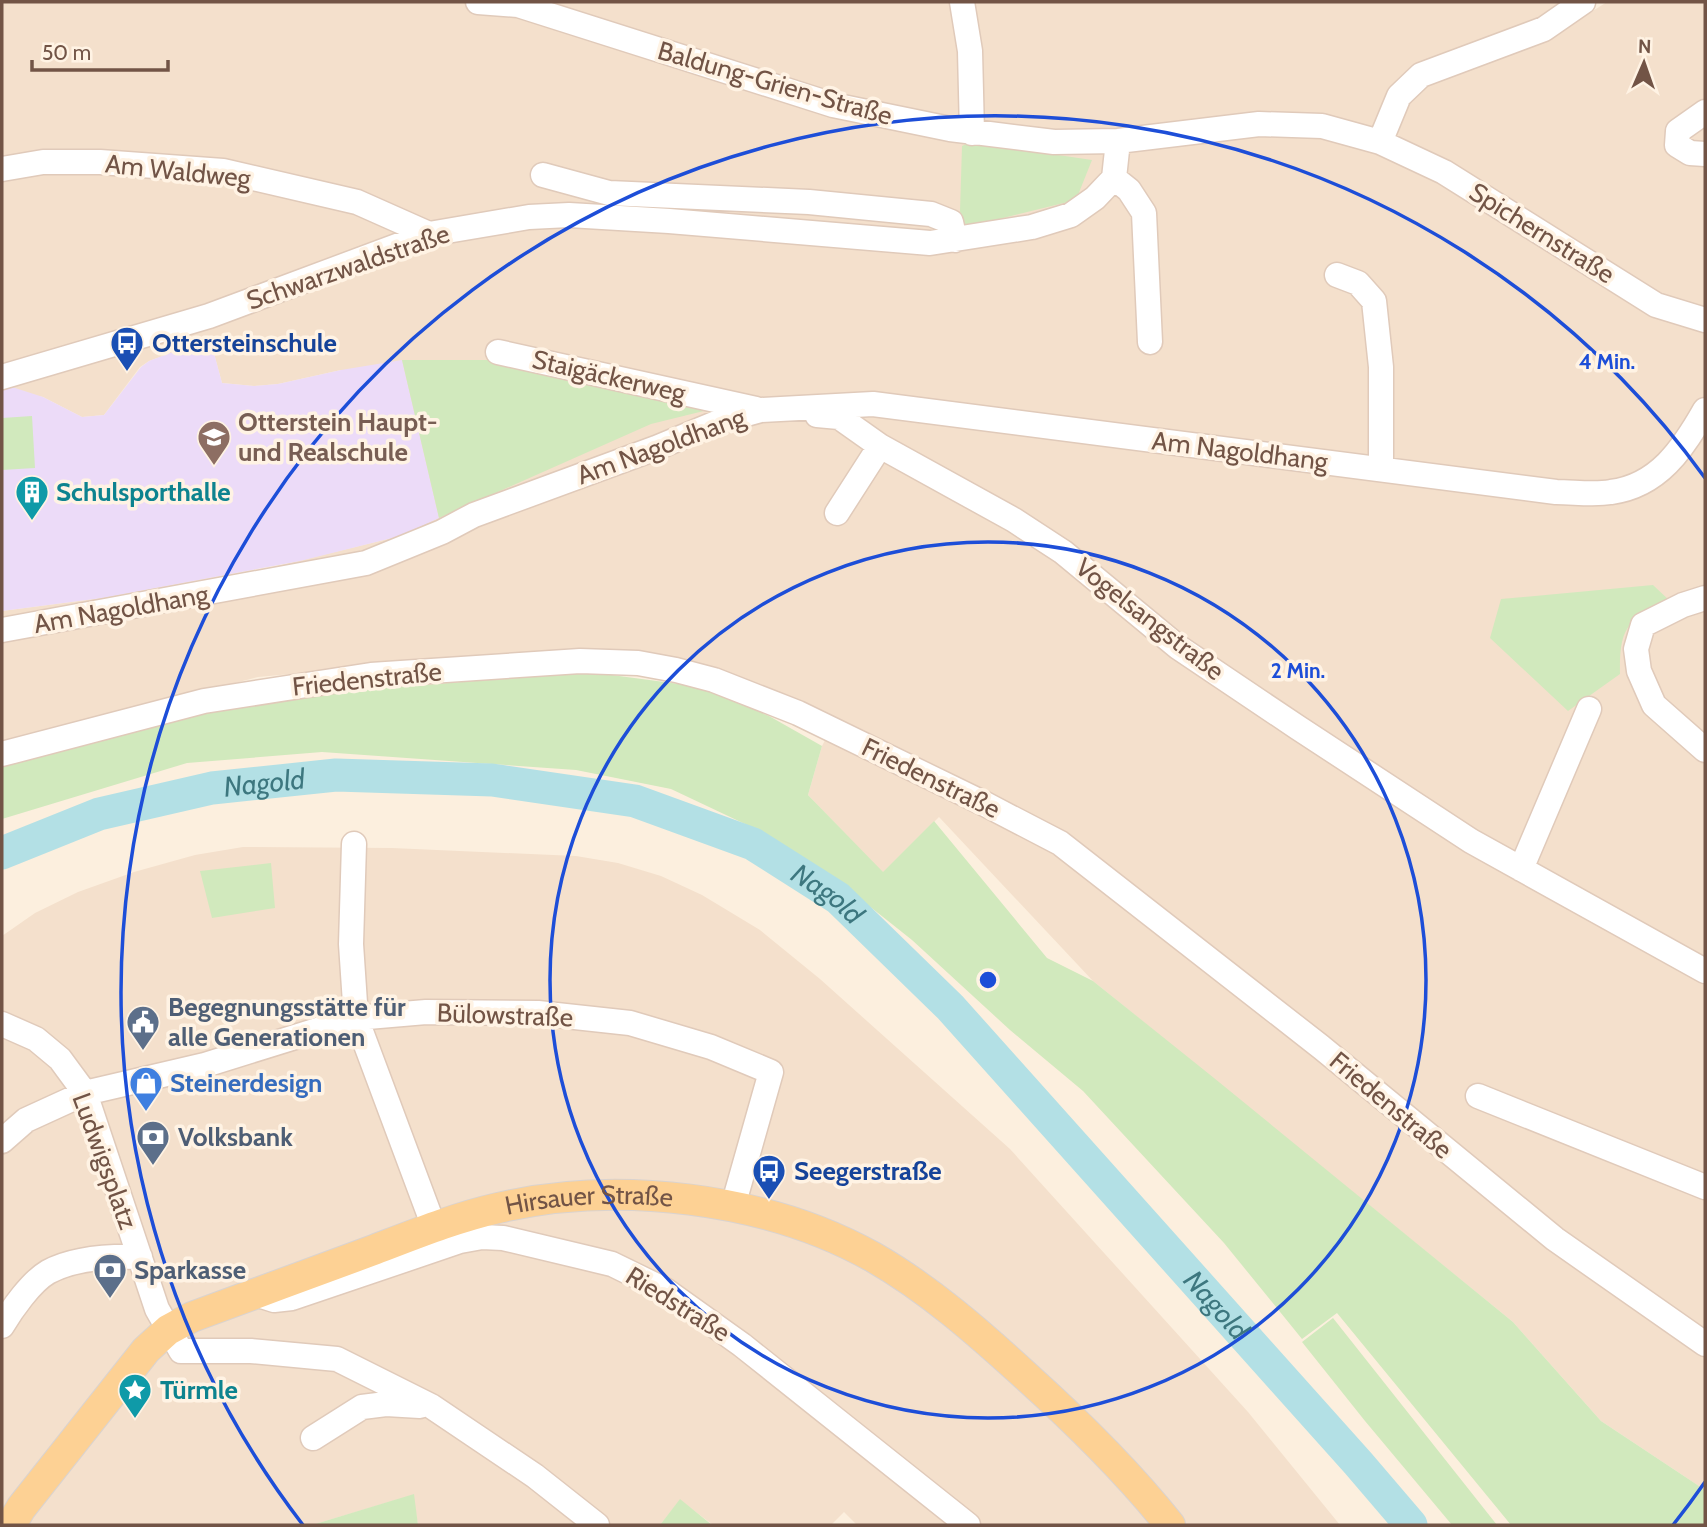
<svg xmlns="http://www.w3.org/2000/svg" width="1707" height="1527" font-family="Cabin,sans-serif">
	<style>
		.residential { fill: #f4e0cc }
		.education { fill: #ecdbf8 }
		.green { fill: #d1e9bd }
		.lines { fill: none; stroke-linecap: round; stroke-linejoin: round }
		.river { stroke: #b3e0e5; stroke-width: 33 }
		.minor-casing { stroke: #e0caba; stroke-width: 27 }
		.major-casing { stroke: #dad3cf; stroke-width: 32 }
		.minor { stroke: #fff; stroke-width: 24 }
		.major { stroke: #fdd194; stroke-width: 30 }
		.ring { fill: none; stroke: #1d4ed8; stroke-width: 3.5 }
		.labels { text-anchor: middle; stroke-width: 7; stroke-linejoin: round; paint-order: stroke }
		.street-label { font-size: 26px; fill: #725446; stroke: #fff3e4 }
		.transit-label { font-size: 26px; font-weight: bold; fill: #164399; stroke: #fff3e4; text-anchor: start }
		.education-label { font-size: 26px; font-weight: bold; fill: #785e54; stroke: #fff3e4; text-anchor: start }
		.culture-label { font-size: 26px; font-weight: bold; fill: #0d838f; stroke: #fff3e4; text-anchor: start }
		.service-label { font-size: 26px; font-weight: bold; fill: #4e5e75; stroke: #fff3e4; text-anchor: start }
		.shop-label { font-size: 26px; font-weight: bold; fill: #366cbe; stroke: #fff3e4; text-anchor: start }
		.water-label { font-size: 28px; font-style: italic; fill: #3d777f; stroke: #fff3e4 }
		.centre { fill: #1d4ed8; stroke: #fff3e4; stroke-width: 3.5 }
		.ring-label { font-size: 21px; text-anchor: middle; font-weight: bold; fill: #1d4ed8; stroke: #fff3e4; stroke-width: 7; stroke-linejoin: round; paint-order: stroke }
	</style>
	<rect width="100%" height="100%" fill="#fcefde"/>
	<path class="residential" d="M2 2H1563L1575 22 1607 2H1705V1490L1601 1421 1513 1322 1093 981 939 817 883 873 808 795 822 746 836 719 724 670 643 656 588 651 528 652 258 677 2 744V611L102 598 273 567 400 536 341 370 278 384 254 386 222 383 210 339 149 361 140 367 104 415 82 417 43 397 2 389Z
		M243 847 392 848 576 856 618 863 661 876 702 895 760 930 820 979 1010 1149 1248 1412 1340 1525H857L844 1512 831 1525H713L680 1500 660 1525H418L413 1495 312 1525H2V936L35 913 78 892 134 872 195 855Z"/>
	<path class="education" d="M210 338 222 383 254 386 278 384 341 370 402 360 439 518 400 536 300 561 102 598 2 611V389L12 387 43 397 82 417 104 415 141 367 149 361Z"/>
	<path class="green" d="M971 142 1092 160 1076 200 963 228 960 211 962 146Z
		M402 360H502L720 407 651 424 439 518Z
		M32 416 35 468 2 470V418Z
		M1653 585 1670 601C1628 619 1619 626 1620 674L1568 711 1490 638 1501 599Z
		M589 672 702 687 769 716 822 746 808 795 883 872 934 821 1047 958 1093 981 1214 1078 1513 1322 1601 1421 1705 1490V1525H1511L1337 1313 1302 1339 1224 1243 1083 1091 1010 1030 912 940 844 886 768 835 671 789 576 770 322 752 187 763 2 819V762L217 708 383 688Z
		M271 863 275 908 212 918 200 871Z
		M1333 1318 1497 1525H1452L1365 1421 1302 1342Z
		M414 1494 418 1525H312Z
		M680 1499 712 1525H660Z"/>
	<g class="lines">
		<path class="river" id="s1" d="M2 853 99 814 212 788 336 775 492 780 635 801 753 844 838 898 950 1007 1358 1463 1411 1525"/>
		<defs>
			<path id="minor" d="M478 2 518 5 833 105 950 129 1054 142 1118 141 1259 124 1322 126 1380 142 1444 172 1656 305 1705 320
				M962 2 970 51 972 133
				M1705 112 1678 131 1677 145 1690 153 1705 154
				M1380 142 1399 96 1421 75 1544 29 1583 2
				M2 169 43 162H100L223 171 357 202 429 234
				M543 175 609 193 809 202 931 214 951 222 955 240
				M1114 178 1129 190 1144 213 1150 342
				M1337 275 1358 283 1374 301 1381 367V469
				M498 352 756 409
				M2 377 209 316 429 234 529 217 569 215 669 221 930 243 1032 227 1071 215 1095 198 1114 178 1118 141
				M817 415 839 417 880 446 1014 520 1063 552 1178 647 1297 727 1471 841 1705 971
				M837 513 880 446
				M1705 598 1683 605 1643 625 1636 649 1639 671 1654 705 1705 750
				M2 630 366 563 442 532 474 515 656 448 721 421 761 410 873 404 1556 492C1574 492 1594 495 1611 492 1658 486 1683 449 1705 410
				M2 754 204 701 371 675 580 661 638 663 676 670 714 680 798 713 985 804 1060 843 1321 1047 1555 1239 1705 1344
				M354 844 351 944 356 1018 434 1227
				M1521 869 1589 709
				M2 1024 36 1039 60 1059 85 1093 157 1309 181 1351H251L337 1359 431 1406 535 1476 597 1525
				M1478 1096 1705 1187
				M2 1141 26 1120 85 1093 205 1065 356 1018 426 1012 538 1013 630 1023 711 1047 771 1072 733 1206
				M255 1294 274 1300 292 1298 460 1241 482 1237 503 1238 612 1264 665 1290 742 1345 968 1525
				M2 1326C12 1309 31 1282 48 1272 74 1258 111 1256 140 1257
				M313 1438 362 1407 386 1404 420 1406"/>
			<g id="major">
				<path id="s2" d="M11 1525 21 1508 146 1350 168 1330 192 1317C252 1295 311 1273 371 1251 413 1235 454 1218 498 1208 616 1180 766 1197 873 1257 929 1289 979 1333 1027 1377 1078 1423 1127 1471 1170 1525"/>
			</g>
		</defs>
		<use href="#minor" class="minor-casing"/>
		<use href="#major" class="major-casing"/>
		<use href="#minor" class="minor"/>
		<use href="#major" class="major"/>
	</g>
	<g class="ring">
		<circle cx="988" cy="980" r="438"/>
		<path d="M1705 1482A875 875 0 0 1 1673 1525M303 1525A875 875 0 1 1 1705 478"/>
	</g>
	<defs>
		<symbol id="bus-pin" viewBox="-11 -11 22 30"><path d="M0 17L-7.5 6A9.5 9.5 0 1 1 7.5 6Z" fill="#1a4fb4" stroke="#fff3e4"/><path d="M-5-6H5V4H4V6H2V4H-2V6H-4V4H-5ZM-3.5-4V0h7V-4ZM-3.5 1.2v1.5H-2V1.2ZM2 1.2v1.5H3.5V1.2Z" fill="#fff"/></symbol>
		<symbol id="school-pin" viewBox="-11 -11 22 30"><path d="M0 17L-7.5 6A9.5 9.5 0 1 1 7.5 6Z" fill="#8d6e63" stroke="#fff3e4"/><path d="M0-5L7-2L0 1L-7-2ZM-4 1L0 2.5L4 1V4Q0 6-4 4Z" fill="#fff"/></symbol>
		<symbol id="building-pin" viewBox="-11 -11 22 30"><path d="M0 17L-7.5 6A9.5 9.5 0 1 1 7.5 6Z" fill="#0f9aa8" stroke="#fff3e4"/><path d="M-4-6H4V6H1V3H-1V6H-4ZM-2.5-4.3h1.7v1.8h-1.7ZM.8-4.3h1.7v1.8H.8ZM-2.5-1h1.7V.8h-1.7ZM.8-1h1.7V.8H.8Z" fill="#fff"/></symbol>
		<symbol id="civic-pin" viewBox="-11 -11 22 30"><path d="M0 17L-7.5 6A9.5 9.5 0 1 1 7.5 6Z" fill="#5c6f8a" stroke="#fff3e4"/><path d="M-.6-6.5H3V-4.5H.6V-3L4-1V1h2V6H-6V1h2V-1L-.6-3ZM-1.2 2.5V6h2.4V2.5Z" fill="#fff"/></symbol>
		<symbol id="shop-pin" viewBox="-11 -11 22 30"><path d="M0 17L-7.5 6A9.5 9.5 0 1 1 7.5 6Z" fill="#3f7fe0" stroke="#fff3e4"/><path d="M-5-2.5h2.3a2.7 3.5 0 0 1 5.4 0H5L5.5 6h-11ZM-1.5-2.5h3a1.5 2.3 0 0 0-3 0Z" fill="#fff"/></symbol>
		<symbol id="bank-pin" viewBox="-11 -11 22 30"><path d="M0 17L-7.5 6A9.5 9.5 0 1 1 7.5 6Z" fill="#5c6f8a" stroke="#fff3e4"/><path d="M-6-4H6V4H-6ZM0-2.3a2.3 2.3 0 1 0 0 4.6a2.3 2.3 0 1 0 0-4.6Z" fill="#fff"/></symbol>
		<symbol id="sight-pin" viewBox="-11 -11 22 30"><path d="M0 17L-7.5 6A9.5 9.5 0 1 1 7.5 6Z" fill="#0f9aa8" stroke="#fff3e4"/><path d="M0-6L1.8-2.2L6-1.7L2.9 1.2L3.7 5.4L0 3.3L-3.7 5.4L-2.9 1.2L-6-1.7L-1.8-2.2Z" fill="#fff"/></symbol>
	</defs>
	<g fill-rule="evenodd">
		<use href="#bus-pin" x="108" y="324" width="38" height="52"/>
		<use href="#school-pin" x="195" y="418" width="38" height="52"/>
		<use href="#building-pin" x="13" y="473" width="38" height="52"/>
		<use href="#civic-pin" x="124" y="1003" width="38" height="52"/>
		<use href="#shop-pin" x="127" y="1064" width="38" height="52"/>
		<use href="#bank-pin" x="134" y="1118" width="38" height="52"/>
		<use href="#bus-pin" x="750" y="1152" width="38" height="52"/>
		<use href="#bank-pin" x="91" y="1251" width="38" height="52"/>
		<use href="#sight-pin" x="116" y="1371" width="38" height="52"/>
	</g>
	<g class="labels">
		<g class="street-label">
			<text transform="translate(775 83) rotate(16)" y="9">Baldung-Grien-Straße</text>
			<text transform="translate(178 171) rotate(6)" y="9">Am Waldweg</text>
			<text transform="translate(1542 233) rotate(32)" y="9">Spichernstraße</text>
			<text transform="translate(348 267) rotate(-19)" y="9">Schwarzwaldstraße</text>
			<text transform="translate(609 376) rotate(13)" y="9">Staigäckerweg</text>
			<text transform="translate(661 446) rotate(-20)" y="9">Am Nagoldhang</text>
			<text transform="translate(1240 451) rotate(7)" y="9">Am Nagoldhang</text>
			<text transform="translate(121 609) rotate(-10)" y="9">Am Nagoldhang</text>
			<text transform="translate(1150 619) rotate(38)" y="9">Vogelsangstraße</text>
			<text transform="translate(367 679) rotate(-6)" y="9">Friedenstraße</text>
			<text transform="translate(931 778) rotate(26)" y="9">Friedenstraße</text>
			<text transform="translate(505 1015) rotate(2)" y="9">Bülowstraße</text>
			<text transform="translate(1391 1105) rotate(40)" y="9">Friedenstraße</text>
			<text transform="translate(105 1161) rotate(70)" y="9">Ludwigsplatz</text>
			<text dy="9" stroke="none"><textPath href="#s2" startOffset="695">Hirsauer Straße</textPath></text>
			<text transform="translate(678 1304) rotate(32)" y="9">Riedstraße</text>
		</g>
		<g class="transit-label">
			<text x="152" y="352">Ottersteinschule</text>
			<text x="794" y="1180">Seegerstraße</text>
		</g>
		<g class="education-label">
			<text x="238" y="431">Otterstein Haupt-<tspan x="238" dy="30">und Realschule</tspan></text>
		</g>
		<g class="culture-label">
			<text x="56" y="501">Schulsporthalle</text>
			<text x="160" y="1399">Türmle</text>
		</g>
		<g class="service-label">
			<text x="168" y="1016">Begegnungsstätte für<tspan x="168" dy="30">alle Generationen</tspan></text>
			<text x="178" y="1146">Volksbank</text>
			<text x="134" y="1279">Sparkasse</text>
		</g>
		<g class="shop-label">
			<text x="170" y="1092">Steinerdesign</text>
		</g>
		<g class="water-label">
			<text dy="10" stroke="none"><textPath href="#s1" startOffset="273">Nagold</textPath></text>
			<text dy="10" stroke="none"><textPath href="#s1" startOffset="861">Nagold</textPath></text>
			<text dy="10" stroke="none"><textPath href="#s1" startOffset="1428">Nagold</textPath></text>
		</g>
	</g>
	<circle cx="988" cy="980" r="10" class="centre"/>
	<g class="ring-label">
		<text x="1607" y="369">4 Min.</text>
		<text x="1298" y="678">2 Min.</text>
	</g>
	<rect width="1707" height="1527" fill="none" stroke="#725446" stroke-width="7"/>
	<g transform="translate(1644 63) rotate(2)" stroke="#fff3e4" stroke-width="5" paint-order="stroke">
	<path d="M0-5L12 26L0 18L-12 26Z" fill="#725446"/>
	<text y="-10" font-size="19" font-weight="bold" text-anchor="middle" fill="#725446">N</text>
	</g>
	<path d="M32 60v10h136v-10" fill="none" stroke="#725446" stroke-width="3.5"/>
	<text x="42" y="60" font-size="21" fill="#725446" stroke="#fff3e4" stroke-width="5" paint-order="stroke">50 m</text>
</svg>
